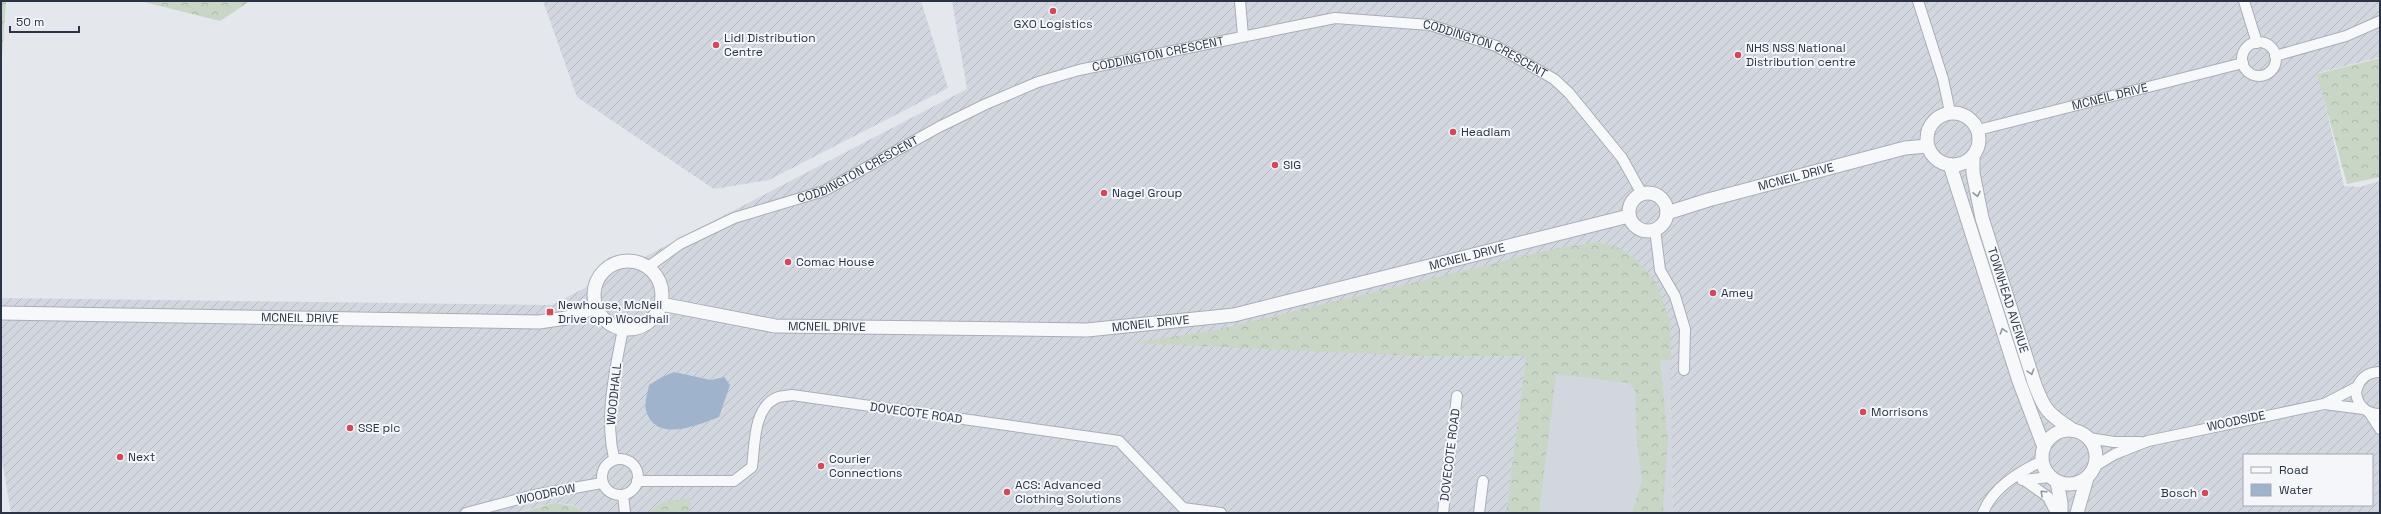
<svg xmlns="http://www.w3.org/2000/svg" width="2381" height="514" font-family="'Space Grotesk',sans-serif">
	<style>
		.built { fill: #d2d6de }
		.industrial { fill: url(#industrial-furrows); fill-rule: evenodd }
		.forest { fill: url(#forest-crowns) }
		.water { fill: #9fb4cc }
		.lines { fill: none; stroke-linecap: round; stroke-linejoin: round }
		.minor-casing { stroke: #a9aeb7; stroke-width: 12 }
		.tertiary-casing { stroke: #a9aeb7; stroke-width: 15 }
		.minor { stroke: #f7f8fa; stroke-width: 10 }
		.tertiary { stroke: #f7f8fa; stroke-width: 13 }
		.oneway { stroke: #9196a0 }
		.poi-dot { fill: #d1495b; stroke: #f4f6f9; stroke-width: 1.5 }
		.labels { text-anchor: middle; stroke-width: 4; stroke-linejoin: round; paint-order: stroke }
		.poi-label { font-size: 12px; fill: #2b3445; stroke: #f4f6f9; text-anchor: start }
		.street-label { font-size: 12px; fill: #2b3445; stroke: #f4f6f9 }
	</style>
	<defs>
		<pattern id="industrial-furrows" width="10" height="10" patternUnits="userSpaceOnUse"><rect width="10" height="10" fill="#d2d6de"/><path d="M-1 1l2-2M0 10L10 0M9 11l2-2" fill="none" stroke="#b4b8c0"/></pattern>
		<pattern id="forest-crowns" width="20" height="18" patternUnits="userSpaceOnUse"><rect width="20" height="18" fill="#c9d6c5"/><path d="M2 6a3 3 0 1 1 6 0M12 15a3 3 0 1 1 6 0" fill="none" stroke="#adb8ab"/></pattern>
	</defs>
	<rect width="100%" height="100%" fill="#e4e7ec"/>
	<path class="built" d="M1671 353 1673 513H1506L1526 356Z"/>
	<path class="industrial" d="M543 1H921L948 88 769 180 714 189 577 97Z
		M952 1H2380V57L2318 73 2344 186 2360 187 2380 181V513H1673L1670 353 1526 356 1506 513H585L573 505 552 503 516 513H11L1 455V298L552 305 967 89ZM2244 455H2372V505H2244Z"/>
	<path class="forest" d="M1 1H6L1 71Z
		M140 1H250L220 21Z
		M2380 58V177L2347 184 2317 74Z
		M1597 242 1620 248 1636 260 1656 282 1670 321 1671 360H1660L1668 441 1663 507 1664 513H1632L1642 480 1637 442 1635 390 1629 383 1556 374 1539 513H1506L1526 356H1419L1133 343 1216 330 1558 248Z
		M691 498 689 513H649L663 502Z
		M553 503 574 506 585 513H519Z"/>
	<path class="water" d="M674 372 711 380 724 377 730 385 719 417C698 425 655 444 646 410 644 403 648 392 649 385L662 377Z"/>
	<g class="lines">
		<defs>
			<g id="minor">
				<path d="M1240 1 1243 36"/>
				<path d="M1918 1 1943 79 1950 112"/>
				<path d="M2244 1 2257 43"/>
				<circle cx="2259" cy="59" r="17"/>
				<path d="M2275 56 2346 36 2380 21"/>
				<path id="s1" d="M1978 130 2243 63"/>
				<path d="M1655 229 1660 270 1675 296 1685 329 1684 370"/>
				<path id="s2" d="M648 267 680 244 734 218 824 191 939 127 986 104 1038 82 1079 70 1335 18 1430 25 1496 46 1554 79 1569 93 1622 158 1642 194"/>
				<path d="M2380 372C2366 372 2358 380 2356 393 2358 406 2366 414 2380 414"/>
				<path d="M2324 404 2364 409"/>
				<path d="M2369 412 2380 429"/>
				<path d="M2089 438 2114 442H2140"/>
				<path d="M614 458C604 417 615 370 623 329"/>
				<circle cx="620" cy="477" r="18"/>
				<path d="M2095 466 2115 454 2148 441 2324 404 2357 387"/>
				<path d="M2022 480 2050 477"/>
				<path d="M2024 480 2048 497 2056 513"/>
				<path d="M637 481H734L752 467C755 445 753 409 776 398 781 396 787 396 792 395L1119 441 1183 508 1221 513"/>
				<path d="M623 495 625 513"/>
				<path d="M466 513 534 495 602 483"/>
				<path d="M1443 513 1457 396"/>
				<path d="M1479 513 1483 481"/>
				<path d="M1983 513C1992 488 2019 472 2042 461"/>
			</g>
			<g id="tertiary">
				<circle cx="1953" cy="139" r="26"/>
				<path id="s3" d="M1973 156V173L1982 218 2034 382C2044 410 2048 414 2073 430"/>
				<path d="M1950 165 2019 381 2044 447"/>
				<circle cx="1648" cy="212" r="19"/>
				<path id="s4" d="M1667 213 1708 200 1905 148 1927 146"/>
				<circle cx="628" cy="295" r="34"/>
				<path id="s5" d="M661 304 775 326 1087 330 1234 315 1629 216"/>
				<path id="s6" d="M1 313 539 322 566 318 596 307"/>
				<circle cx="2069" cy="457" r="27"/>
				<path d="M2057 482 2061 503V513"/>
				<path d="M2077 513 2087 478"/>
			</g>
		</defs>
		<use href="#minor" class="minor-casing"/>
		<use href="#tertiary" class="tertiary-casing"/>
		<use href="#minor" class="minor"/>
		<use href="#tertiary" class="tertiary"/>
	</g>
	<defs><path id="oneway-chevron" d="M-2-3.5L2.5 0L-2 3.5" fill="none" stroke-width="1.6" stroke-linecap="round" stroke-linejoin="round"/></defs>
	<g class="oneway">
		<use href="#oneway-chevron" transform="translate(1977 194) rotate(78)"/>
		<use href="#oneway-chevron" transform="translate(2003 331) rotate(-107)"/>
		<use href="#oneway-chevron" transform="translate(2031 372) rotate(73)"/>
		<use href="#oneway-chevron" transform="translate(2043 493) rotate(-137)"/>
	</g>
	<g class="poi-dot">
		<circle cx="1053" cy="11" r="4"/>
		<circle cx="716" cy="45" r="4"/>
		<circle cx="1738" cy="55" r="4"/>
		<circle cx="1453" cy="132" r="4"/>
		<circle cx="1275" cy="165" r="4"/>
		<circle cx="1104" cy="193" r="4"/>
		<circle cx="788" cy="262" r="4"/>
		<circle cx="1713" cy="293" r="4"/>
		<rect x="546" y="308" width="8" height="8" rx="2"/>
		<circle cx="1863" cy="412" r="4"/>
		<circle cx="350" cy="428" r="4"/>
		<circle cx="120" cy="457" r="4"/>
		<circle cx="821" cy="466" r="4"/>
		<circle cx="1007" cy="492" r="4"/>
		<circle cx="2205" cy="493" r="4"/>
	</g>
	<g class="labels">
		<g class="poi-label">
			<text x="1053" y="28" text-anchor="middle">GXO Logistics</text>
			<text x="724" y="42">Lidl Distribution<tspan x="724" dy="14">Centre</tspan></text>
			<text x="1746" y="52">NHS NSS National<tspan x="1746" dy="14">Distribution centre</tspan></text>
			<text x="1461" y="136">Headlam</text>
			<text x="1283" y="169">SIG</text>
			<text x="1112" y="197">Nagel Group</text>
			<text x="796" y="266">Comac House</text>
			<text x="1721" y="297">Amey</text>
			<text x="558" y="309">Newhouse, McNeil<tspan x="558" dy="14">Drive opp Woodhall</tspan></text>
			<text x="1871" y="416">Morrisons</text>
			<text x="358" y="432">SSE plc</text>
			<text x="128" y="461">Next</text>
			<text x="829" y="463">Courier<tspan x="829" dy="14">Connections</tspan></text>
			<text x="1015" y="489">ACS: Advanced<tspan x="1015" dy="14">Clothing Solutions</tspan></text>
			<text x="2197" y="497" text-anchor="end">Bosch</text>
		</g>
		<g class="street-label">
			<text dy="4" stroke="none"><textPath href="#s2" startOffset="893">CODDINGTON CRESCENT</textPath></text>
			<text dy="4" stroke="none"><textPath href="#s2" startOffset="557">CODDINGTON CRESCENT</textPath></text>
			<text dy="4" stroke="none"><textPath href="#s1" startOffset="136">MCNEIL DRIVE</textPath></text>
			<text dy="4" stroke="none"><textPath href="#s2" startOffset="233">CODDINGTON CRESCENT</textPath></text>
			<text dy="4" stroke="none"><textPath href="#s4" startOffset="134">MCNEIL DRIVE</textPath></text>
			<text dy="4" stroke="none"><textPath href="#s5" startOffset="816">MCNEIL DRIVE</textPath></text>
			<text dy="4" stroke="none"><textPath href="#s3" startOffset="149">TOWNHEAD AVENUE</textPath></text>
			<text dy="4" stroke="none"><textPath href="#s6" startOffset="299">MCNEIL DRIVE</textPath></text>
			<text dy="4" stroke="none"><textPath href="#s5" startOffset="492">MCNEIL DRIVE</textPath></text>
			<text dy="4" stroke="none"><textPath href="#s5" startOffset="168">MCNEIL DRIVE</textPath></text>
			<text transform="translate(614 394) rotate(-84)" y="4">WOODHALL</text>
			<text transform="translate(916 413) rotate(8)" y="4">DOVECOTE ROAD</text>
			<text transform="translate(2236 421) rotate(-12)" y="4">WOODSIDE</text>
			<text transform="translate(1450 455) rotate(-83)" y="4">DOVECOTE ROAD</text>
			<text transform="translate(546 494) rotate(-12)" y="4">WOODROW</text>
		</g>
	</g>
	<rect width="2381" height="514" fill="none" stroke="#2b3445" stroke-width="4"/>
	<rect x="2243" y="454" width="130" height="52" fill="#f4f6f9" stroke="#a4a8b1"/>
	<rect x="2251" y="467" width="20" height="6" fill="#f7f8fa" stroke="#a4a8b1"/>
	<text x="2279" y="474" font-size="12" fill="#2b3445">Road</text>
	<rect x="2251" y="484" width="20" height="12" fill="#9fb4cc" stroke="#a4a8b1"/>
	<text x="2279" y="494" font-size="12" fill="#2b3445">Water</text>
	<path d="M10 26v6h69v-6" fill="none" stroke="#2b3445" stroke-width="2"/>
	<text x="16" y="26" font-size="12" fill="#2b3445" stroke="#f4f6f9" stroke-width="3" paint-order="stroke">50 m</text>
</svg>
